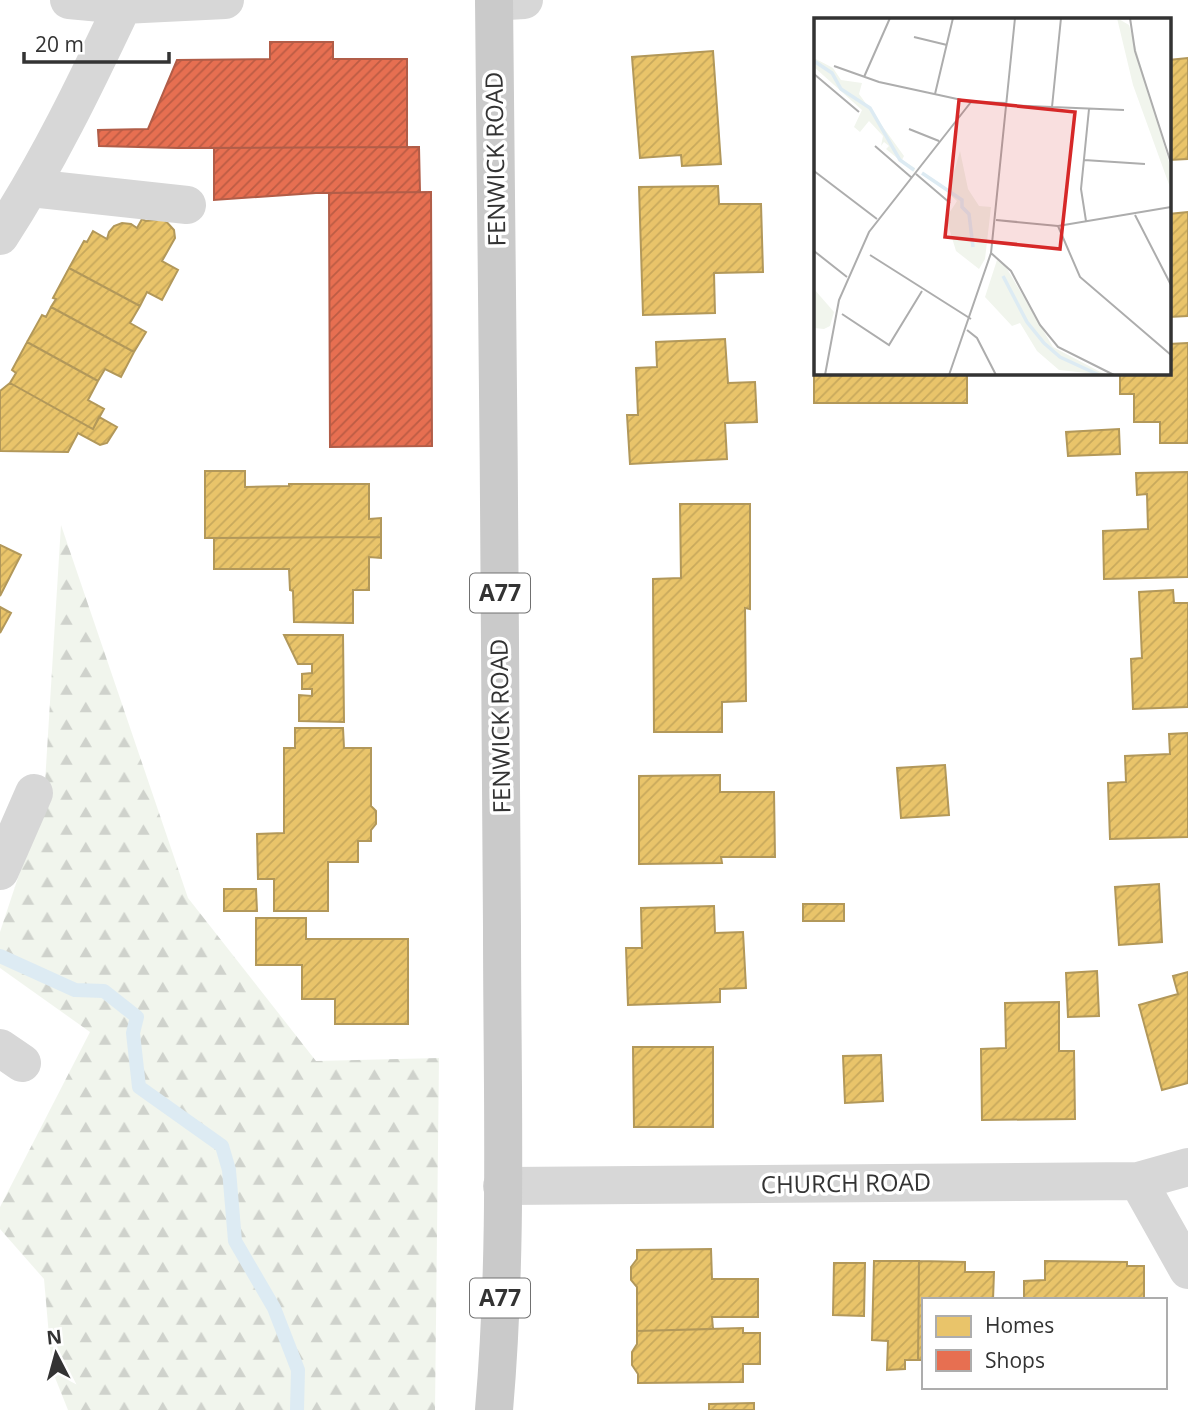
<svg xmlns="http://www.w3.org/2000/svg" width="1188" height="1410" font-family="'Open Sans',sans-serif">
	<style>
		.forest { fill: url(#forest-firs) }
		.homes { fill: url(#homes-hatch); stroke: #b2985a; stroke-width: 2 }
		.shops { fill: url(#shops-hatch); stroke: #b15d48; stroke-width: 2 }
		.lines { fill: none; stroke-linecap: round; stroke-linejoin: round }
		.stream { stroke: #ddebf3; stroke-width: 14 }
		.minor { stroke: #d7d7d7; stroke-width: 38 }
		.major { stroke: #cacaca; stroke-width: 38 }
		.labels { text-anchor: middle; stroke-width: 7; stroke-linejoin: round; paint-order: stroke }
		.shield { fill: #fff; stroke: #707070; stroke-width: 2 }
		.shield-label { font-size: 23px; font-weight: bold; fill: #333 }
		.street-label { font-size: 24px; fill: #333; stroke: #fff }
		.inset-river { fill: none; stroke: #ddebf3; stroke-width: 3.5 }
		.inset-road { fill: none; stroke: #adadad; stroke-width: 2 }
		.view { fill: #d62828; fill-opacity: 0.15; stroke: #d62828; stroke-width: 3.5 }
		.inset-edge { fill: none; stroke: #333; stroke-width: 3.5 }
	</style>
	<defs>
		<pattern id="forest-firs" width="22" height="20" patternUnits="userSpaceOnUse" patternTransform="scale(1.75)"><rect width="22" height="20" fill="#f1f5ed"/><path d="M5 1l3.5 6h-7zM16 11l3.5 6h-7z" fill="#cfd2cc"/></pattern>
		<pattern id="homes-hatch" width="6" height="6" patternUnits="userSpaceOnUse" patternTransform="scale(1.75)"><rect width="6" height="6" fill="#e9c46a"/><path d="M-1 1l2-2M0 6l6-6M5 7l2-2" fill="none" stroke="#c8a95c"/></pattern>
		<pattern id="shops-hatch" width="6" height="6" patternUnits="userSpaceOnUse" patternTransform="scale(1.75)"><rect width="6" height="6" fill="#e76f51"/><path d="M-1 1l2-2M0 6l6-6M5 7l2-2" fill="none" stroke="#bc5c44"/></pattern>
	</defs>
	<rect width="100%" height="100%" fill="#fff"/>
	<path class="forest" d="M61 525 188 898 316 1061 439 1058 435 1410H68L52 1370 44 1279 0 1229V1207L90 1032 0 968V932L44 799Z"/>
	<path class="homes" d="M713 51 721 164 682 166 681 155 640 158 632 57Z
		M1188 58V159L1169 160V60Z
		M718 186 719 204H761L763 272 714 273 715 313 643 315 639 187Z
		M1188 212V316L1169 317V214Z
		M142 219 146 221 164 219 174 230 175 238 162 261 178 270 162 300 147 292 140 306 69 268 84 241 87 242 93 231 107 239 109 232 114 226 122 223 131 224 137 228Z
		M69 268 140 306 130 323 146 332 134 352 51 307 56 299 53 298Z
		M51 307 134 352 121 377 105 369 98 381 27 342 42 315 46 317Z
		M725 339 728 383 755 382 757 422 725 423 727 459 630 464 627 415H638L636 368 657 367 656 342Z
		M27 342 98 381 88 400 104 409 93 429 10 383 16 373 12 370Z
		M1188 343V443H1160V422H1134V394H1120V373H1169V344Z
		M814 373H967V403H814Z
		M10 383 93 429 99 417 117 427 107 443 100 445 78 433 68 452 0 451V391Z
		M1119 429 1120 454 1068 456 1066 432Z
		M205 471H245V487L289 486V484H369V519L381 518V537L205 538Z
		M1188 472V577L1104 579 1103 531 1148 529 1147 494 1137 495 1136 473Z
		M680 504H750V609L745 608 746 701 722 702V732H654L653 579 681 578Z
		M381 537V558L369 557V590H353V623L294 622 293 591 290 590 289 569H214V538Z
		M0 545 21 555 0 596Z
		M1173 590 1174 603H1188V707L1133 709 1131 659 1142 658 1139 592Z
		M0 607 11 613 0 633Z
		M284 635H343L344 722 299 721V695L312 696V689H302V674L312 673V664H298Z
		M295 728H343L344 748H371V806L376 811V824L371 830V841H358V862H328V911H274V879H258L257 834 284 833V748H295Z
		M1188 733V837L1110 839 1108 783 1126 782 1125 756 1170 754 1169 734Z
		M945 765 949 815 901 818 897 768Z
		M720 775V792H774L775 857H721L722 863 639 864V776Z
		M1159 884 1162 942 1119 945 1115 887Z
		M224 889H256L257 911H224Z
		M803 904H844V921H803Z
		M714 906 715 933 743 932 746 988 720 989V1002L628 1005 626 948H642L641 908Z
		M256 918H306V939H408V1024H335V999H302V965H256Z
		M1097 971 1099 1016 1068 1017 1066 973Z
		M1188 972V1083L1162 1090 1139 1005 1178 994 1173 976Z
		M1059 1002V1051H1074L1075 1119 982 1120 981 1049 1006 1048 1005 1003Z
		M633 1047H713V1127H634Z
		M881 1055 883 1101 845 1103 843 1056Z
		M711 1249 712 1279H758V1317H712L713 1329 637 1331V1287L631 1280V1267L637 1259V1250Z
		M874 1261H919L918 1360H905V1369L887 1370 888 1341 872 1340Z
		M919 1261 965 1262V1272H994L993 1300H924V1360H918Z
		M1045 1261 1127 1262V1266H1144V1300H1024V1281L1045 1280Z
		M834 1263H865L864 1316 833 1315Z
		M743 1328V1333H760V1364H743V1382L638 1383V1374L632 1365V1352L637 1344V1331Z
		M754 1403V1410H709V1404Z"/>
	<path class="shops" d="M270 42H333V59H407V147L178 148 99 146 98 130 148 129 177 60 270 59Z
		M419 147 420 192 316 193 214 200V148Z
		M431 192 432 446 330 447 329 193Z"/>
	<g class="lines">
		<path class="stream" d="M0 956 75 990 104 991 137 1017 133 1033 139 1087 222 1146 229 1170 235 1241 274 1308 298 1370 297 1410"/>
		<path class="minor" d="M69 0 123 5 225 0
			M494 2 524 0
			M31 188 187 205
			M0 236C48 162 85 85 123 5L122 0
			M0 871 34 793
			M0 1048 22 1063
			M1138 1181 1188 1270
			M502 1186 1138 1181 1188 1167"/>
		<path class="major" d="M494 1410C508 1250 502 1089 502 928 502 619 496 309 494 0"/>
	</g>
	<g class="labels">
		<g class="shield">
			<rect x="470" y="573.5" width="60" height="39" rx="5"/>
			<rect x="470" y="1278.5" width="60" height="39" rx="5"/>
		</g>
		<g class="shield-label">
			<text x="500" y="601">A77</text>
			<text x="500" y="1306">A77</text>
		</g>
		<g class="street-label">
			<text transform="translate(496 159) rotate(-91)" y="8">FENWICK ROAD</text>
			<text transform="translate(501 726) rotate(-91)" y="8">FENWICK ROAD</text>
			<text transform="translate(846 1184) rotate(-1)" y="8">CHURCH ROAD</text>
		</g>
	</g>
	<g transform="translate(814 18)">
		<rect width="357" height="357" fill="#fff"/>
		<path d="M303 0 315 7 357 151V172L319 67ZM0 40 19 50 27 62 48 65 45 76 90 138 88 142 101 150 100 154 72 131 75 128 70 124 67 128 69 118 55 103 46 114 40 109 48 92 0 49ZM146 133 154 171 165 188 177 189 171 241 165 251 142 233 132 200 143 183 134 175ZM183 242 192 249 239 329 292 357 245 352 223 333 206 305 198 308 171 279Z" fill="#f1f5ed"/>
		<path d="M0 271 20 294 16 308 10 311 0 310Z" fill="#f1f5ed"/>
		<path class="inset-river" d="M0 43 18 55 27 71 56 90 86 142 100 152M108 155 148 182V189L155 196 159 229M189 258 213 304 230 325 246 339 285 357"/>
		<path class="inset-road" d="M316 0 321 33 357 145M100 19 133 27M20 48 65 64 157 84 193 85M0 56 45 94M50 59 76 0M121 76 139 0M193 87 310 92M238 89 247 0M95 111 125 123M61 128 98 160M270 142 331 146M0 153 63 201M102 156 136 185M321 197 357 267M182 202 244 208 357 189M272 203 267 171 275 91M244 208 266 259 357 337M0 233 33 259M177 235 197 253 226 307 244 329 300 357M56 237 157 301M28 296 75 327 108 273M153 312 163 320 182 357M11 357 25 282 55 214 157 84M135 357 177 235 201 0"/>
		<path class="view" d="M145 82 261 94 246 231 131 219Z"/>
		<rect width="357" height="357" class="inset-edge"/>
	</g>
	<rect x="922" y="1298" width="245" height="91" fill="#ffffff" stroke="#adadad" stroke-width="2"/>
	<rect x="936" y="1316" width="35" height="21" fill="#e9c46a" stroke="#adadad" stroke-width="2"/>
	<text x="985" y="1333" font-size="21" fill="#333333">Homes</text>
	<rect x="936" y="1350" width="35" height="21" fill="#e76f51" stroke="#adadad" stroke-width="2"/>
	<text x="985" y="1368" font-size="21" fill="#333333">Shops</text>
	<g transform="translate(56 1354) rotate(354)" stroke="#ffffff" stroke-width="5" paint-order="stroke">
	<path d="M0-5L12 26L0 18L-12 26Z" fill="#333333"/>
	<text y="-10" font-size="19" font-weight="bold" text-anchor="middle" fill="#333333">N</text>
	</g>
	<path d="M24 52v10h145v-10" fill="none" stroke="#333333" stroke-width="3.5"/>
	<text x="35" y="52" font-size="21" fill="#333333" stroke="#ffffff" stroke-width="5" paint-order="stroke">20 m</text>
</svg>
